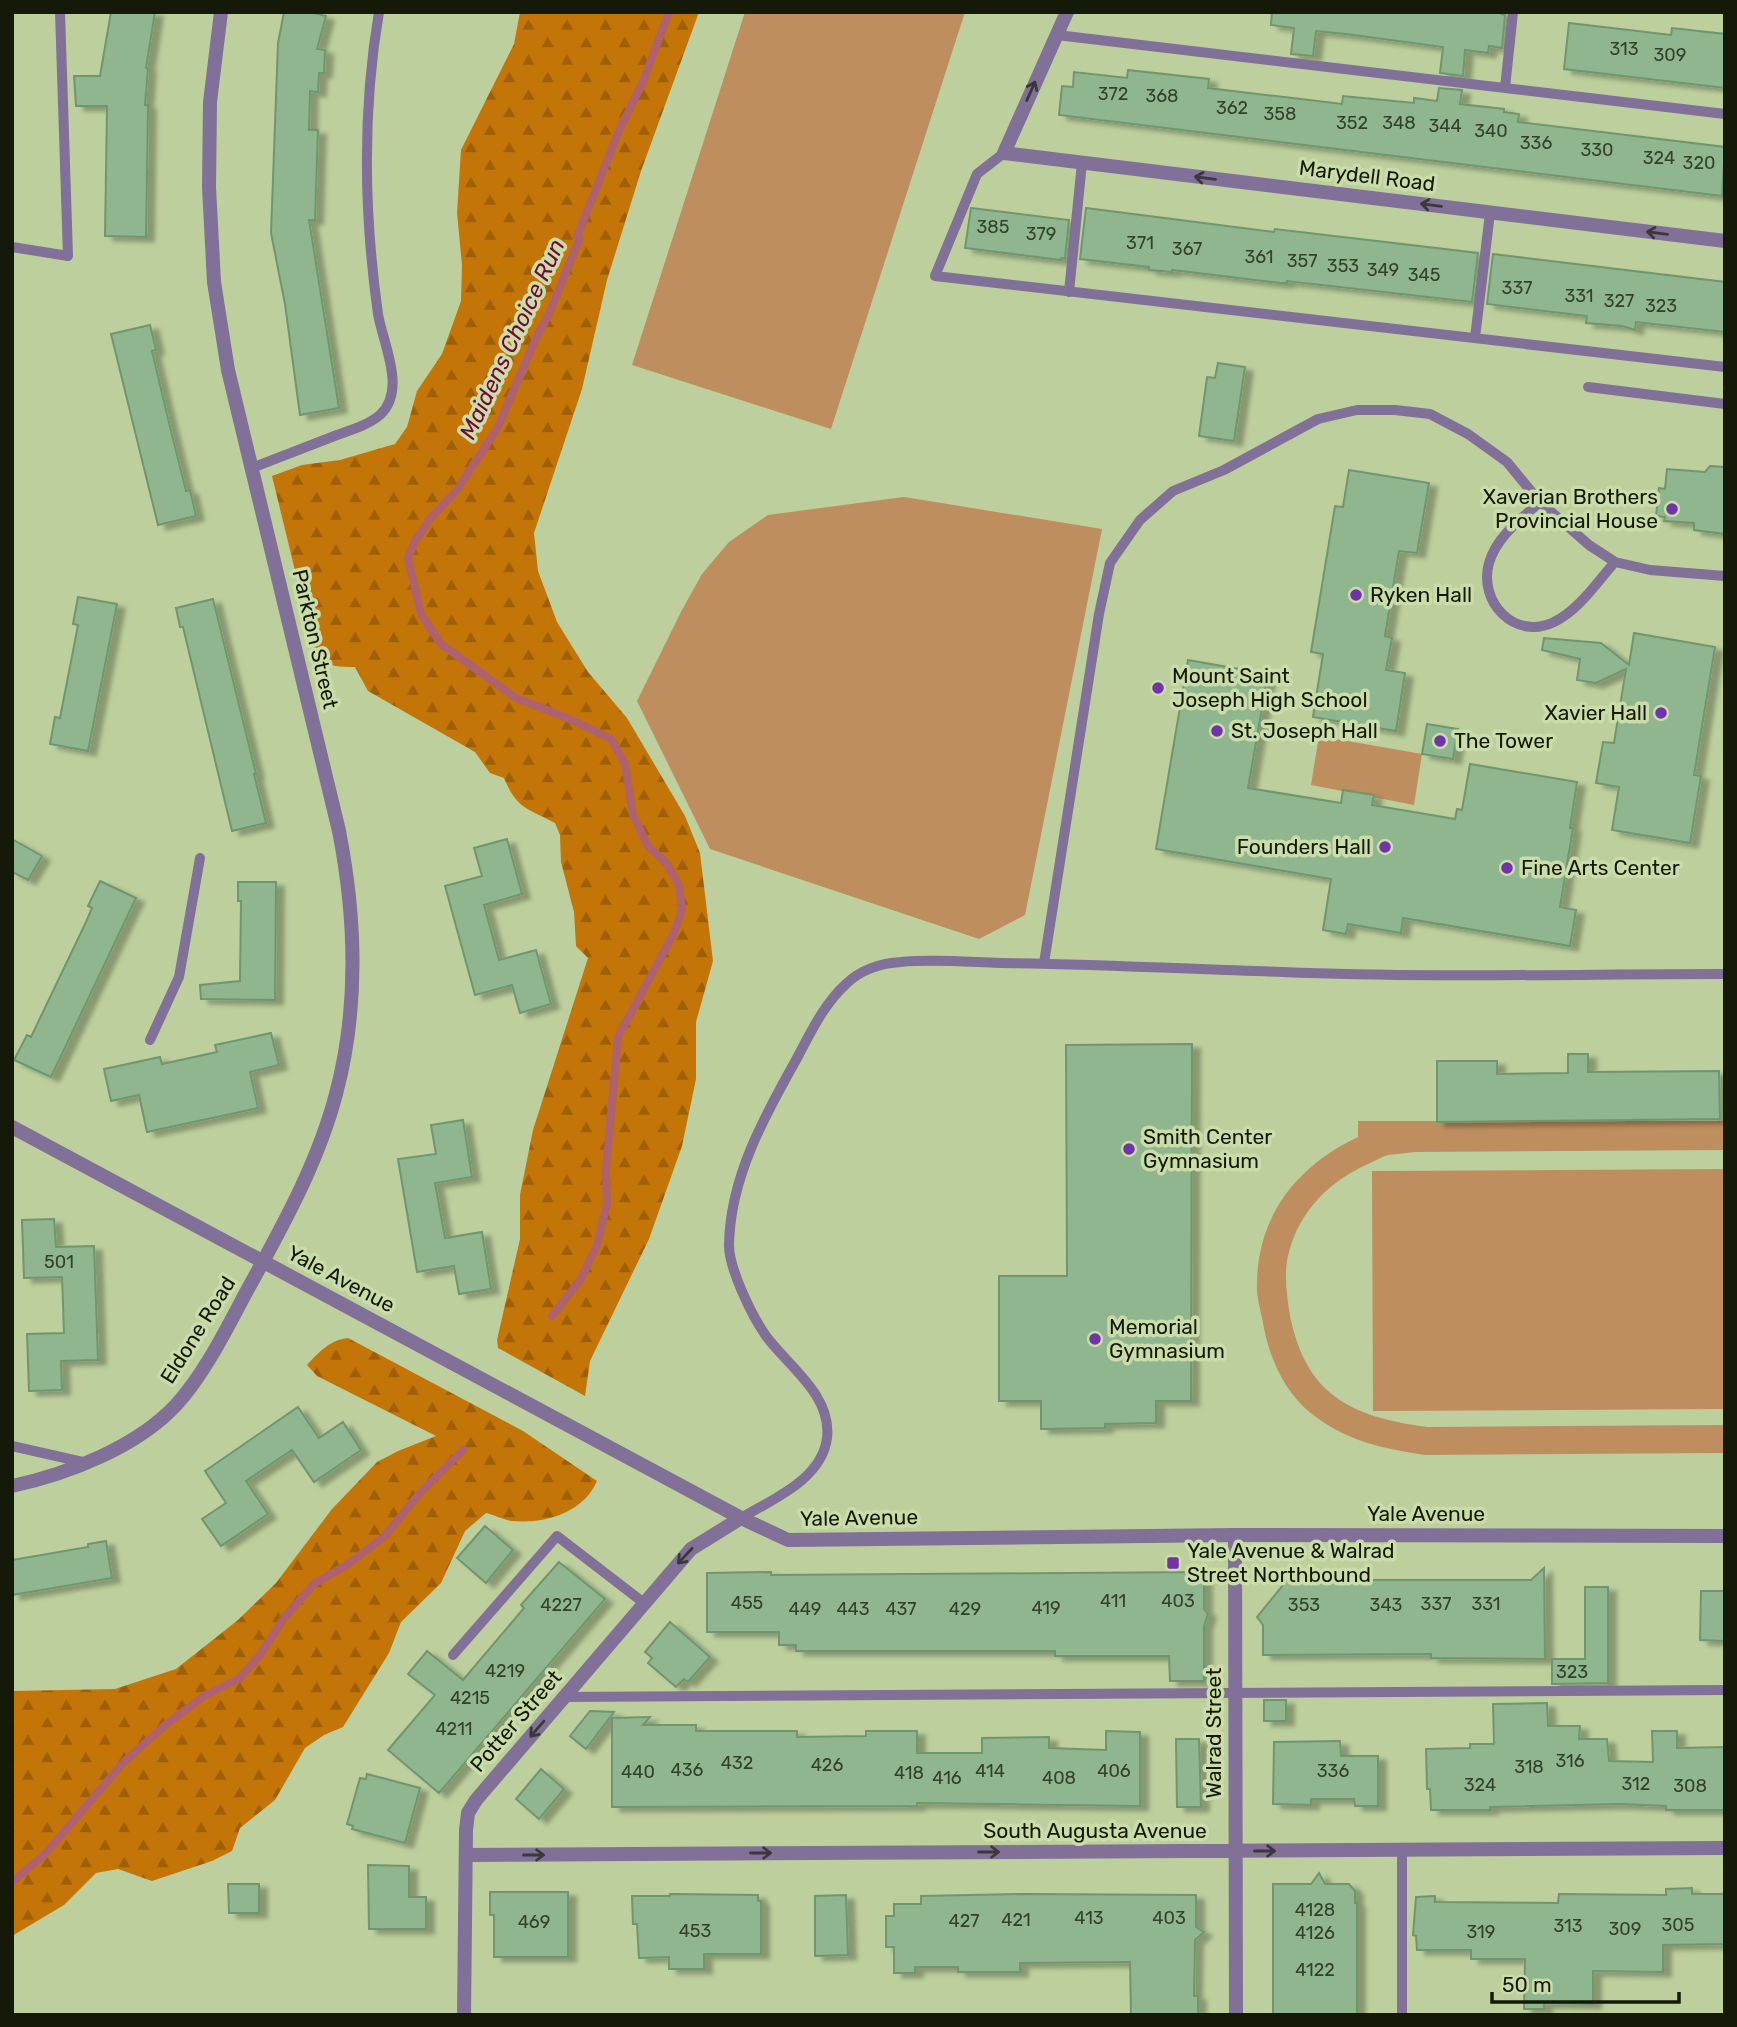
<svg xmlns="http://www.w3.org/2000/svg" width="1737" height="2027" font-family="Rubik,sans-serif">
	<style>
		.green { fill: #bf8e5f }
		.forest { fill: url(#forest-firs) }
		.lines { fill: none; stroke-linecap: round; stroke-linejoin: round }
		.stream { stroke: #ae616f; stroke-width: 8 }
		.building { fill: #8fb68e; stroke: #70966f; stroke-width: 2; filter: url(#shadow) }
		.service { stroke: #817098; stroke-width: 10 }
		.minor { stroke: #817098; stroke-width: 14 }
		.tertiary { stroke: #817098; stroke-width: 14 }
		.oneway { stroke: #3a383a }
		.poi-dot { fill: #7133a8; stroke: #c9dca9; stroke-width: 2.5 }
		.labels { text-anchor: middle; stroke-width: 7; stroke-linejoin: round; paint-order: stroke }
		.number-label { font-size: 18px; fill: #334129 }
		.street-label { font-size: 21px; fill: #141a07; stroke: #c9dca9 }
		.poi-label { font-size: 21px; fill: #141a07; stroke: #c9dca9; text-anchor: start }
		.water-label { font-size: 23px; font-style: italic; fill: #710934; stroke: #c9dca9 }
	</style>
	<defs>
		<pattern id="forest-firs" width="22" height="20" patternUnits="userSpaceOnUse" patternTransform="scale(1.75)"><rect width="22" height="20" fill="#c47508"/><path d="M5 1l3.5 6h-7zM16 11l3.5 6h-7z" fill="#9e5f07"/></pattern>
		<filter id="shadow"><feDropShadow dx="8" dy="4.5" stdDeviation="2" flood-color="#0004"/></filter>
	</defs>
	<rect width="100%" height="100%" fill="#bccf9c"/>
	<path class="green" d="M745 12H965L831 429 632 365Z
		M904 497 1102 529 1025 915 979 939 710 849 637 701 682 610 702 574 729 542 768 515Z
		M1319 736 1422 754 1414 805 1311 785Z
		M1358 1121H1725V1150L1415 1152C1406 1153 1397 1154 1388 1155 1381 1157 1375 1161 1368 1164 1330 1181 1300 1210 1289 1252 1283 1273 1287 1295 1290 1316 1296 1344 1306 1371 1328 1391 1355 1415 1392 1422 1427 1427L1725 1425V1453L1425 1455C1384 1449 1346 1441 1312 1414 1286 1394 1270 1360 1264 1328 1262 1316 1258 1303 1257 1291 1255 1220 1294 1167 1358 1137Z
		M1725 1169V1409L1373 1411 1372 1171Z"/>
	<path class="forest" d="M520 12H699L641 171 607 280 582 389 534 533 538 571 557 622 588 672 627 718 685 816 700 853 713 961 696 1022V1079L682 1146 649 1239 590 1361 585 1396 498 1348 497 1340 520 1239V1195L533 1130 588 958 576 946 574 912 561 862 560 835 555 823C527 808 517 809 504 778L490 773 475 752 368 691 355 667C340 667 328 667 316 657L272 476 302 465 340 460 395 444 407 427 417 391 442 354 461 301 462 265 457 213 461 150 514 44Z
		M348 1338 523 1431 597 1481C583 1513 545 1524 512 1521 504 1520 494 1515 486 1513L465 1531 441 1583 401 1622 389 1653 343 1727 324 1735 305 1748 275 1800 240 1828 232 1851 212 1861 152 1881 118 1869 96 1873 64 1905 12 1936V1691L115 1689 176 1669 238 1620 276 1583 332 1509 377 1462 398 1451 436 1436 317 1376 307 1365C319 1352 330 1340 348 1338Z"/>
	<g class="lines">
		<path class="stream" d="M552 1316 581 1279 597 1245 607 1204 606 1169 618 1037 674 933 682 910 679 885 667 864 648 846 633 815 625 764 611 739 572 720 516 698 441 644 421 614 408 558 415 541 430 519 457 490 497 429 537 336 548 316 580 238 577 237 619 131 644 79 669 12
			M12 1882 46 1853 123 1763 163 1727 204 1696 240 1678 260 1655 285 1617 315 1583 347 1565 385 1536 419 1494 463 1450"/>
	</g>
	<path class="building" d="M111 12H155L146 68H148L145 105H148L146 237 105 236 107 106H76L74 76H100Z
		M284 12H310L326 16 317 49 325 50 324 73H319L318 92 310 91 309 130H318L317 157 315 220H309L339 408 300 415 285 304 271 233 278 43Z
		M1272 12H1501V14L1505 15 1502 48 1489 46 1488 53 1465 50 1463 76 1440 73 1443 47 1346 34 1316 31 1313 56 1291 54 1294 28 1271 25Z
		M1569 23 1671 35 1672 28 1725 34V88L1564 69Z
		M1128 70 1209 79 1208 88 1342 104 1343 96 1414 103V98L1437 101 1439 88 1462 90 1460 104 1504 109V112L1519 114 1518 122 1725 147 1722 196 1059 115 1062 86 1073 87 1074 72 1127 78Z
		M971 208 1069 220 1065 258H1061V260L965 248Z
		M1086 208 1274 232 1275 229 1478 253 1472 302 1287 281V283H1280L1172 270V272L1149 270V267L1080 259Z
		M1493 254 1725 282V332L1636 322 1635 330 1622 326 1586 323 1587 316 1487 304Z
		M150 325 156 350 152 351 169 423 186 491 190 490 196 516 158 525 111 334Z
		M1218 363 1245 367 1234 441 1199 436 1207 377 1215 378Z
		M1710 466 1725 467V534L1694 530V523L1664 521 1665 517 1656 516 1659 488 1665 489 1667 469 1705 472Z
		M1349 470 1429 483 1417 553 1399 551 1385 636 1392 638 1386 670 1405 673 1396 731 1313 717 1323 654 1311 652 1335 506 1343 507Z
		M78 597 117 604 88 751 50 744 55 717 60 718 74 646 78 625 73 624Z
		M213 599 256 774H254L266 823 232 831 183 627H180L176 608Z
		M1634 633 1715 647 1694 775 1701 776 1690 843 1612 830 1619 787 1596 783 1603 742 1614 743 1626 669 1596 683 1577 680 1580 659 1542 650 1544 638 1601 643 1629 665Z
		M1188 660 1268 674 1248 788 1341 803 1343 790 1374 795 1372 805 1455 819 1457 809 1462 810 1470 764 1577 782 1570 828H1573L1560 907 1576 910 1570 946 1403 918 1401 933 1348 924 1346 934 1323 930 1331 879 1156 849Z
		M1427 724 1458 729 1453 759 1422 754Z
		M12 839 42 856 28 880 12 872Z
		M507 839 522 894 484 905 499 960 536 950 551 1004 520 1013 512 985 475 995 445 886 482 876 474 848Z
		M100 881 136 898 51 1077 14 1060 27 1035 31 1037 86 922 92 908 88 906Z
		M238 882H276L275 1000 201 999 200 985 240 981 241 901H238Z
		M271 1033 279 1065 250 1072 258 1108 147 1132 139 1095 111 1101 104 1069 160 1057 162 1064 217 1052 215 1045Z
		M1192 1044 1191 1401H1156V1423L1105 1424V1428L1041 1429V1401H999V1276H1067L1066 1045Z
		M1568 1054H1588V1072L1719 1071 1720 1119 1437 1122V1061H1497V1074L1568 1073Z
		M463 1120 472 1177 435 1183 445 1238 482 1232 491 1289 459 1294 454 1266 417 1272 398 1159 436 1154 431 1125Z
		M54 1219 56 1247 94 1246 98 1360 61 1361 62 1390 29 1391 27 1334 64 1333 62 1277 24 1278 22 1220Z
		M298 1407 319 1438 343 1422 361 1450 314 1482 292 1450 246 1481 268 1514 221 1546 202 1519 226 1503 205 1471Z
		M485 1526 513 1550 486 1583 457 1558Z
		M106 1541 112 1578 12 1595V1560L88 1547V1544Z
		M559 1562 605 1599 439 1793 388 1750 435 1695 408 1674 427 1651 463 1680 524 1608 521 1605Z
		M1544 1568 1545 1659 1431 1658V1654L1263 1655V1625L1257 1617 1287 1580H1531Z
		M771 1572V1575L1204 1572V1609L1208 1614 1204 1626V1681H1170L1169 1656H1055V1651H796V1645H779V1632H707V1573Z
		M1585 1587H1608V1683L1552 1684V1659H1585Z
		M1701 1591H1725L1724 1641 1700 1640Z
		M670 1622 710 1657 688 1682 684 1679 676 1687 648 1663 652 1658 645 1652Z
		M1264 1700H1286V1721H1264Z
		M1547 1703 1548 1726H1580L1579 1739H1607L1609 1761 1653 1762 1652 1731H1677V1748L1725 1747V1810H1666V1806L1620 1804 1490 1807V1810H1431L1430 1789H1427L1426 1749 1470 1748V1744H1494L1493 1704Z
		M590 1711 614 1712 586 1749 570 1736Z
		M650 1717 643 1725H696V1731H797V1737L866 1736V1731H917V1753H982V1738L1049 1737V1748L1106 1750V1731L1140 1732V1806L917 1803V1806L612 1807V1718Z
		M1176 1739H1199L1201 1807H1177Z
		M1340 1741 1341 1756H1378V1806H1355L1354 1799H1311V1805L1273 1804 1274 1742Z
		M541 1769 564 1789 539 1819 516 1799Z
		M367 1774 420 1788 405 1843 352 1829 353 1826 347 1824 360 1778 366 1779Z
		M368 1865 409 1866V1897H426V1929H369Z
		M1319 1873 1325 1884H1349L1355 1891V1903H1357V2015H1273V1884H1311Z
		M228 1884H259V1913H229Z
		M1692 1888V1894H1725V1944L1663 1945V1972L1593 1971V2004L1544 2003V2009H1524L1525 1959H1471V1950H1417L1416 1936 1413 1935 1416 1897 1435 1896V1902L1558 1903 1559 1894 1666 1895V1889Z
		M490 1892H568V1957H494V1915H490Z
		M670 1894 758 1895V1901H761V1954H704V1969H669V1957L639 1958 637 1924H633L632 1896H670Z
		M1024 1894 1196 1895V1927L1204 1932 1195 1940 1194 1996H1198V2015H1131L1130 1962 1020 1963V1972H958V1967H915V1973H894V1947H886V1916H894V1904H921V1896Z
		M846 1895 848 1955 815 1956V1896Z"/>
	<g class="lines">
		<path class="service" d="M1057 35 1725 114
			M1505 88 1513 12
			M1004 153 977 174 935 276 1725 367
			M12 247 68 256 60 12
			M1069 292 1082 163
			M1475 338 1490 213
			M1588 387 1725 404
			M252 468C280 457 308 446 337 435 351 430 368 425 380 415 407 390 383 344 378 314 364 214 362 112 379 12
			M1540 502C1520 520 1497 536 1489 563 1478 602 1515 641 1554 622 1579 610 1597 582 1615 562
			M1044 963 1099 614 1110 563 1140 520 1173 491 1224 470 1318 419 1357 410H1395L1430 414 1468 434 1507 462 1540 502 1589 545 1615 562 1650 570 1725 576
			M150 1040 179 977 200 858
			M12 1446 87 1463
			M741 1518C773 1499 822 1479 827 1438 832 1395 788 1366 766 1336 752 1316 729 1269 729 1245 730 1178 764 1117 796 1060 810 1034 823 1005 846 984 860 970 881 963 901 962 933 959 968 962 1000 963 1094 964 1188 969 1282 972 1429 978 1577 974 1725 974
			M453 1655 557 1536 644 1603
			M564 1697 1725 1690
			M1402 1850V2015"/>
		<path class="minor" d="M1067 12 1004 153 1725 241
			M12 1486C68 1474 137 1447 176 1405 208 1370 231 1319 254 1278 286 1220 319 1159 336 1094 359 1008 356 918 339 831L228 370 214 282 209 187 210 102 221 12
			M1235 1535 1236 2015
			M466 1855 1725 1848
			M464 2015 466 1830 468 1813 476 1800 691 1549 741 1518"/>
		<path class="tertiary" d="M12 1127 741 1518 788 1540 1235 1535 1725 1536"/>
	</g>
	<defs><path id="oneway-shaft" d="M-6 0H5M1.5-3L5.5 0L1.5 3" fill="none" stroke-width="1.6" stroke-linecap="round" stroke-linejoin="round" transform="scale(1.75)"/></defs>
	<g class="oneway">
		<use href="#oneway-shaft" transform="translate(1031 91) rotate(-66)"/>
		<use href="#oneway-shaft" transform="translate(1205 178) rotate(-173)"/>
		<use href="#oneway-shaft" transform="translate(1431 205) rotate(-173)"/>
		<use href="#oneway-shaft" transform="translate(1657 233) rotate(-173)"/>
		<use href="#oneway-shaft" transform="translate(685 1556) rotate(133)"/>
		<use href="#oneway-shaft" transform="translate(537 1729) rotate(131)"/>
		<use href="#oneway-shaft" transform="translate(1265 1851)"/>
		<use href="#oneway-shaft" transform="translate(989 1852)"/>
		<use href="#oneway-shaft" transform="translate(761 1853)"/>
		<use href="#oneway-shaft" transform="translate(534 1855)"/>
	</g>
	<g class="poi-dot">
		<circle cx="1672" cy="509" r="7"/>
		<circle cx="1356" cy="595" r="7"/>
		<circle cx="1158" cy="688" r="7"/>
		<circle cx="1661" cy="713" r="7"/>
		<circle cx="1217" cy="731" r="7"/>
		<circle cx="1440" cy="741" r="7"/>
		<circle cx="1385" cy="847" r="7"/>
		<circle cx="1507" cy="868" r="7"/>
		<circle cx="1129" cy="1149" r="7"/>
		<circle cx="1095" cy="1339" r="7"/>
		<rect x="1166" y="1556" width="14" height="14" rx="3.5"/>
	</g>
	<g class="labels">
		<g class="number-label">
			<text x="1624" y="55">313</text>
			<text x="1670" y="61">309</text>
			<text x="1113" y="100">372</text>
			<text x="1162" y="102">368</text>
			<text x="1232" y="114">362</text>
			<text x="1280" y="120">358</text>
			<text x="1352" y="129">352</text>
			<text x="1399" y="129">348</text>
			<text x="1445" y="132">344</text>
			<text x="1491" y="137">340</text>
			<text x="1536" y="149">336</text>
			<text x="1597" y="156">330</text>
			<text x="1659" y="164">324</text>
			<text x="1699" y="169">320</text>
			<text x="993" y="233">385</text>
			<text x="1041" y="240">379</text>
			<text x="1140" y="249">371</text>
			<text x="1187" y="255">367</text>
			<text x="1259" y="263">361</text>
			<text x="1302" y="267">357</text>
			<text x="1343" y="272">353</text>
			<text x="1383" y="276">349</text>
			<text x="1424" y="281">345</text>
			<text x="1517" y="294">337</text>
			<text x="1579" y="302">331</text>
			<text x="1619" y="307">327</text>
			<text x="1661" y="312">323</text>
			<text x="59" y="1268">501</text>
			<text x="1113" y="1607">411</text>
			<text x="1178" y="1607">403</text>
			<text x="747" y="1609">455</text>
			<text x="1436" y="1610">337</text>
			<text x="1486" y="1610">331</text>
			<text x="561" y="1611">4227</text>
			<text x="1304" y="1611">353</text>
			<text x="1386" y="1611">343</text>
			<text x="1046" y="1614">419</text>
			<text x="805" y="1615">449</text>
			<text x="853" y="1615">443</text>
			<text x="901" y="1615">437</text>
			<text x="965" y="1615">429</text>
			<text x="505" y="1677">4219</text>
			<text x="1572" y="1678">323</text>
			<text x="470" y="1704">4215</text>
			<text x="454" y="1735">4211</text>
			<text x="1570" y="1767">316</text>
			<text x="737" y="1769">432</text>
			<text x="827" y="1771">426</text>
			<text x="1529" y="1773">318</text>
			<text x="687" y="1776">436</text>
			<text x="990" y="1777">414</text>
			<text x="1114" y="1777">406</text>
			<text x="1333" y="1777">336</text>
			<text x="638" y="1778">440</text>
			<text x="909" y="1779">418</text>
			<text x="947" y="1784">416</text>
			<text x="1059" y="1784">408</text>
			<text x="1636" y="1790">312</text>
			<text x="1480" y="1791">324</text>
			<text x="1690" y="1792">308</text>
			<text x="1315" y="1916">4128</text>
			<text x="1089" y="1924">413</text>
			<text x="1169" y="1924">403</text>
			<text x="1016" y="1926">421</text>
			<text x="964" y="1927">427</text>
			<text x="534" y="1928">469</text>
			<text x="1678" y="1931">305</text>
			<text x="1568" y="1932">313</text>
			<text x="1625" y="1935">309</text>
			<text x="695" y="1937">453</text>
			<text x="1481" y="1938">319</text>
			<text x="1315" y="1939">4126</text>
			<text x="1315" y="1976">4122</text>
		</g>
		<g class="street-label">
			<text transform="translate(1367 176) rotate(7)" y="7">Marydell Road</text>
			<text transform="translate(315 639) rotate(77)" y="7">Parkton Street</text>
			<text transform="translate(341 1279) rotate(28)" y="7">Yale Avenue</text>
			<text transform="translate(198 1330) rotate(-58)" y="7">Eldone Road</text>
			<text x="1426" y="1521">Yale Avenue</text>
			<text transform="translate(859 1518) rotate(-1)" y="7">Yale Avenue</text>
			<text transform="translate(516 1721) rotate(-49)" y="7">Potter Street</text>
			<text transform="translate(1214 1733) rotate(-90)" y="7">Walrad Street</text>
			<text x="1095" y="1838">South Augusta Avenue</text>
		</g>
		<g class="poi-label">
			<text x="1658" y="504" text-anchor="end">Xaverian Brothers<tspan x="1658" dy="24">Provincial House</tspan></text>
			<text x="1370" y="602">Ryken Hall</text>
			<text x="1172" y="683">Mount Saint<tspan x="1172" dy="24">Joseph High School</tspan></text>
			<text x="1647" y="720" text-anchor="end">Xavier Hall</text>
			<text x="1231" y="738">St. Joseph Hall</text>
			<text x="1454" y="748">The Tower</text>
			<text x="1371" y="854" text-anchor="end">Founders Hall</text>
			<text x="1521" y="875">Fine Arts Center</text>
			<text x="1143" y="1144">Smith Center<tspan x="1143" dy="24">Gymnasium</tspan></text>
			<text x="1109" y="1334">Memorial<tspan x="1109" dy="24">Gymnasium</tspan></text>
			<text x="1187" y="1558">Yale Avenue &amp; Walrad<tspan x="1187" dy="24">Street Northbound</tspan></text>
		</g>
		<g class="water-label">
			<text transform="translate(512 339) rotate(-65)" y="8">Maidens Choice Run</text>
		</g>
	</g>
	<rect width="1737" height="2027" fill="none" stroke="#141a07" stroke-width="28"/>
	<path d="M1492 1992v10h187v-10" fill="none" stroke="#141a07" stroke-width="3.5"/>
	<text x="1502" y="1992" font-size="21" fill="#141a07" stroke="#c9dca9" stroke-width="5" paint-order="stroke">50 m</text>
</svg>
